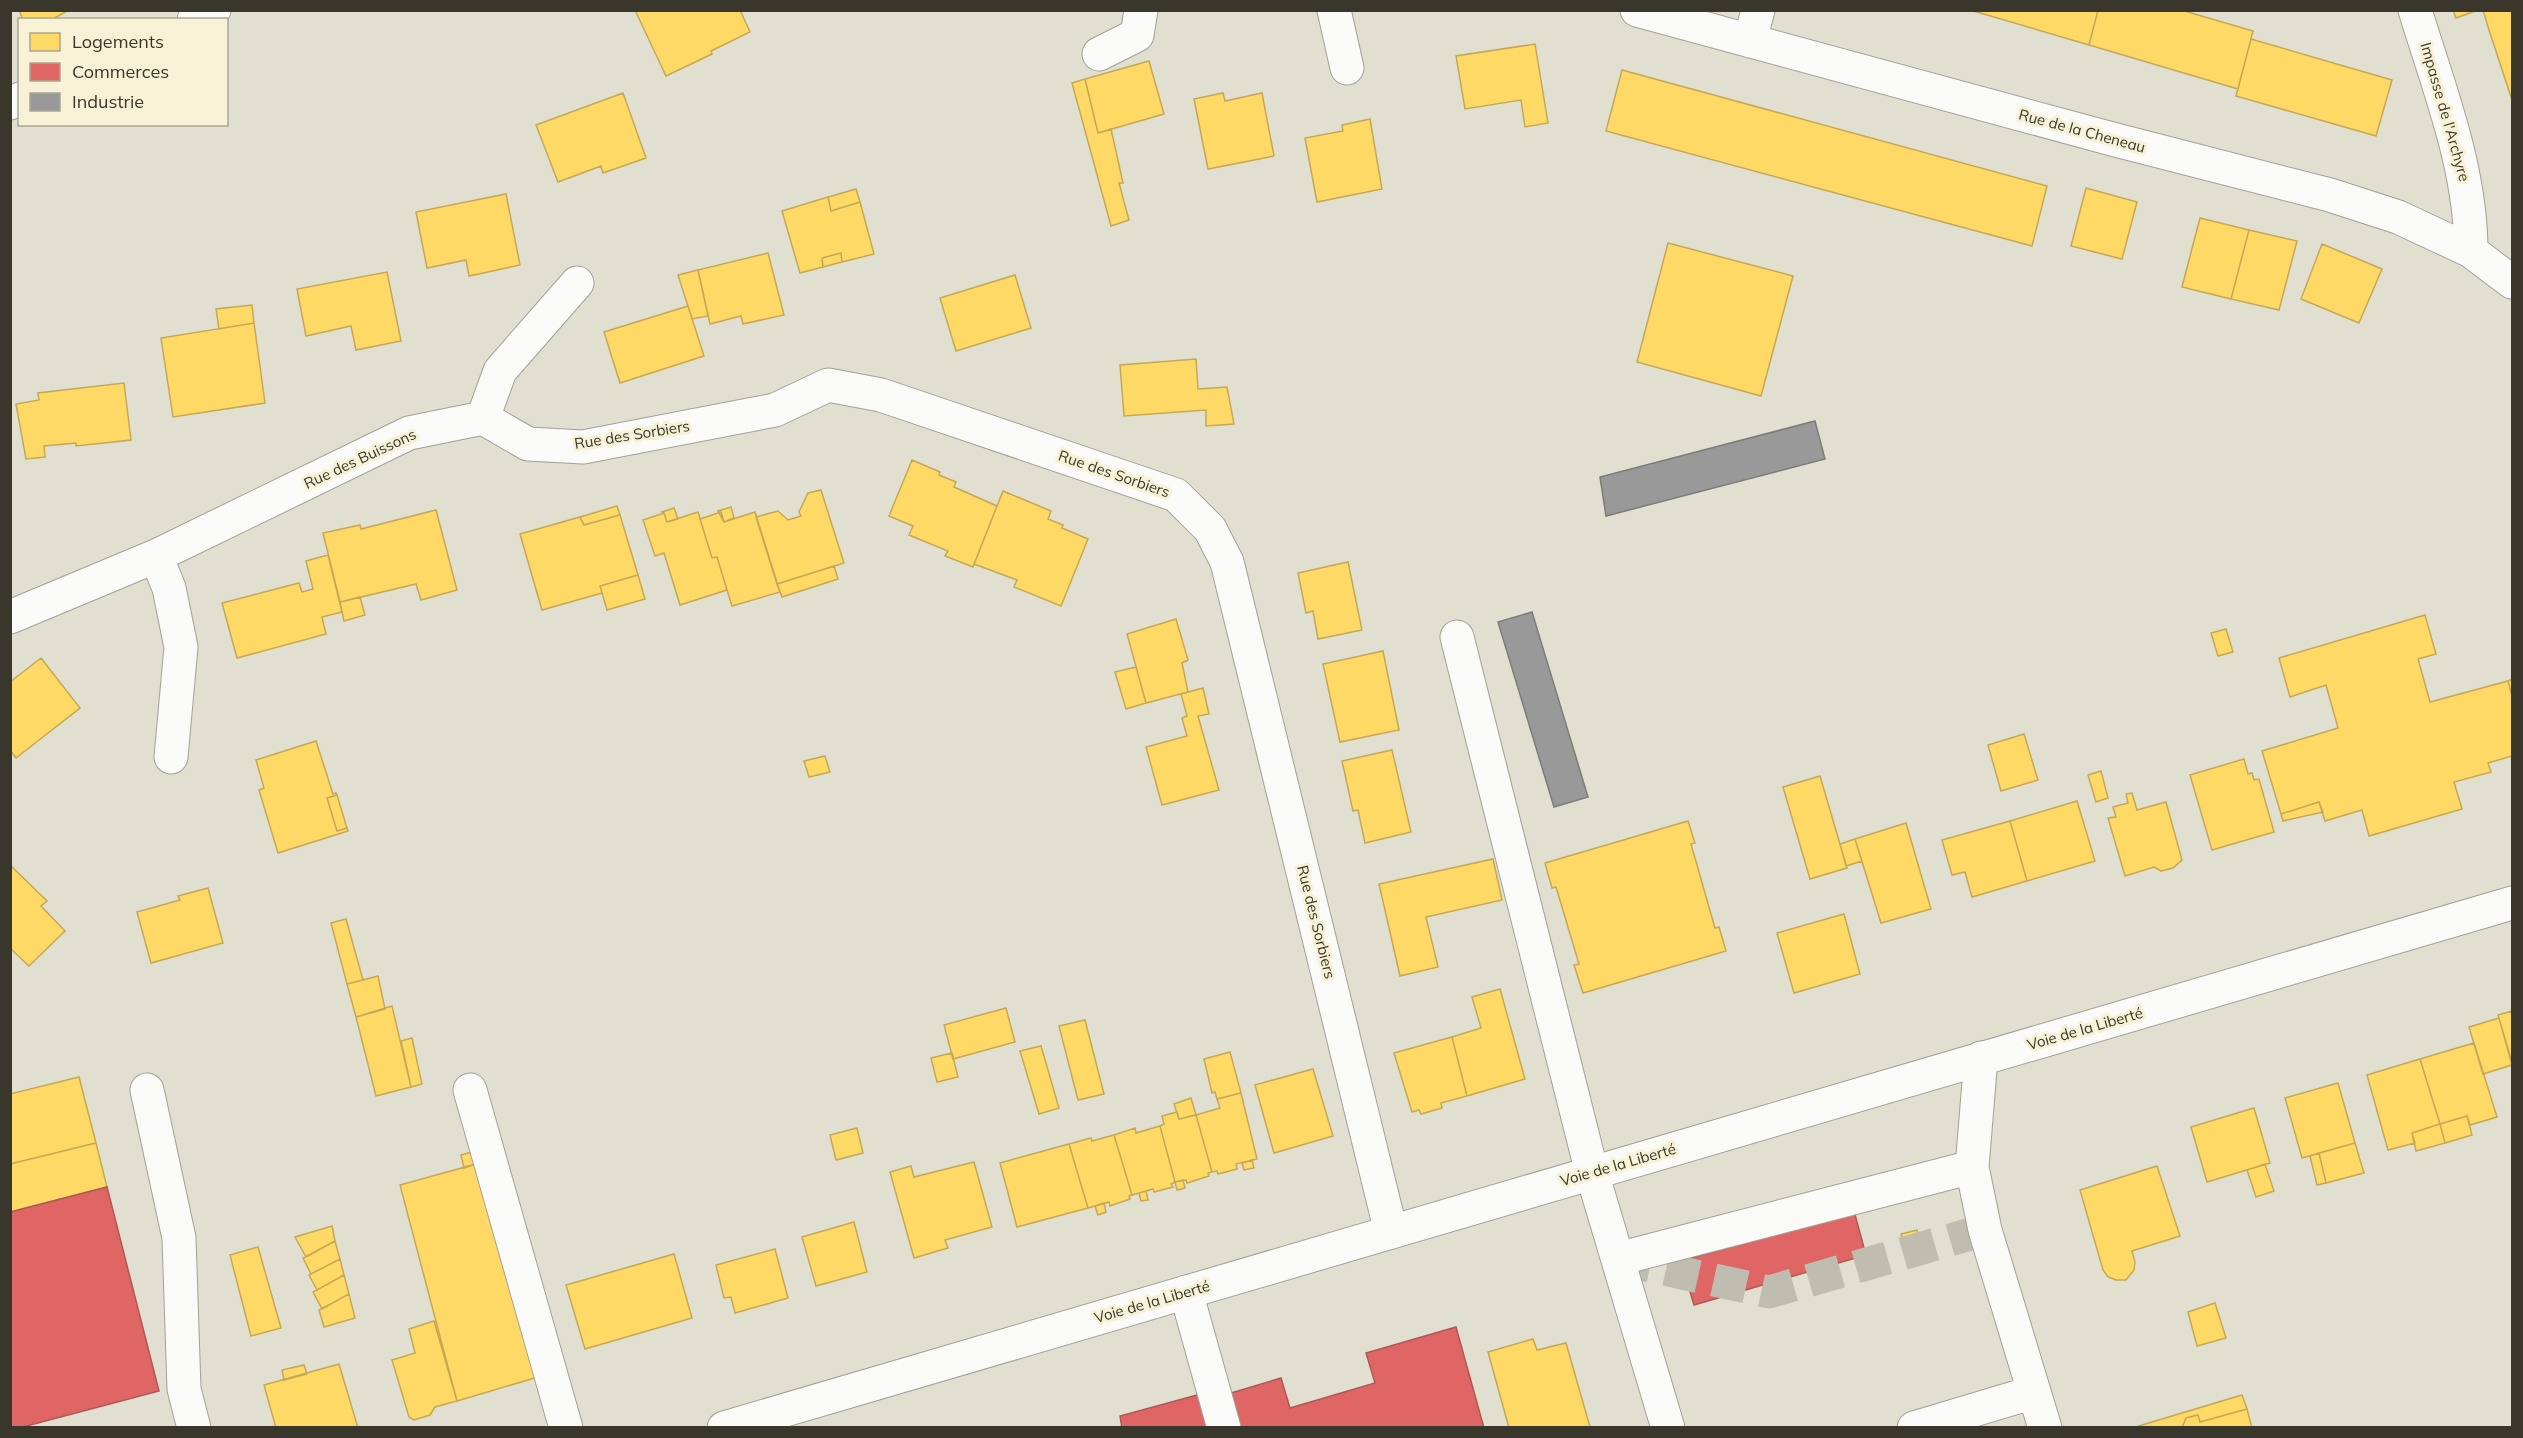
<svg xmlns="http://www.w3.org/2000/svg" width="2523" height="1438" font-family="Mulish,sans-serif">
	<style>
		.homes { fill: #ffd966; stroke: #c4a855; stroke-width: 1.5 }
		.shops { fill: #e06666; stroke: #ae5855; stroke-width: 1.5 }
		.industry { fill: #999; stroke: #7c7c78; stroke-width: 1.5 }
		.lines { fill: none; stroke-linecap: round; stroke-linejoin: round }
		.minor-tunnel { stroke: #bfbdaf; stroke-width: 33; stroke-dasharray: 33 16; stroke-linecap: butt }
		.minor-casing { stroke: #a2a195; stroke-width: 35 }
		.major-casing { stroke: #a2a195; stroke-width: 35 }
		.minor { stroke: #fafaf8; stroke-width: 33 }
		.major { stroke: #fafaf8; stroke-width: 33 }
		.labels { text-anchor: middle; stroke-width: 6; stroke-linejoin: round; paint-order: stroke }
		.street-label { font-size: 15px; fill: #39372c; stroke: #f7f2d5 }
	</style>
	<rect width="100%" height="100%" fill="#e1dfd0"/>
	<path class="homes" d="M19 10H69L51 20H23Z
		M635 10H740L750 32 711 51 712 54 666 76Z
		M1970 10H2098L2089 45Z
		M2098 10H2181L2253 31 2238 89 2089 45Z
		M2453 10H2478L2456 18Z
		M2483 10H2512V100L2488 27Z
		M2251 39 2392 80 2376 136 2236 96Z
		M1535 44 1548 123 1525 127 1521 100 1465 109 1456 56Z
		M1149 61 1164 114 1098 133 1085 79Z
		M1622 70 2047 186 2032 246 1606 131Z
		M1085 79 1098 133 1111 129 1123 183H1119L1129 220 1111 226 1072 83Z
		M623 93 646 158 603 173 601 166 558 182 536 125Z
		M1223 93 1225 101 1262 93 1274 156 1208 169 1194 99Z
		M1370 119 1382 189 1317 202 1305 138 1343 131 1342 125Z
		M2086 188 2137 202 2122 259 2071 246Z
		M856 189 860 202 831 211 828 197Z
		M506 194 520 265 469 276 466 260 427 268 416 212Z
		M828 197 831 211 860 202 874 254 842 262 841 253 822 258 823 267 800 273 782 211Z
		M2200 218 2249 230 2231 299 2182 287Z
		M2249 230 2297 241 2279 310 2231 299Z
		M1668 243 1793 276 1761 396 1637 362Z
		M2322 244 2382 269 2359 323 2301 299Z
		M768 253 784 315 743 324 741 316 710 324 698 270Z
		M841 253 842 262 823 267 822 258Z
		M698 270 708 316 692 319 678 275Z
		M387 272 401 341 356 350 351 326 306 336 297 289Z
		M1015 275 1031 328 956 351 940 298Z
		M252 305 254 323 219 329 216 309Z
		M688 306 704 356 620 383 604 332Z
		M254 323 265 403 173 417 161 338Z
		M1196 359 1198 389 1227 387 1234 424 1206 426V410L1124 416 1120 365Z
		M124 383 131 440 76 446V443L44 446 45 457 26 459 16 404 39 400 38 393Z
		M912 460 940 472 939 475 956 482 954 487 997 506 973 567 945 556 948 551 909 535 913 526 889 516Z
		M821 490 844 563 777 584 756 517 778 511 788 520 801 516 799 512 808 493Z
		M1003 491 1051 511 1048 519 1063 525 1062 528 1088 539 1061 606 1014 587 1017 580 974 564Z
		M617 506 620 515 584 525 580 517Z
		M731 507 734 518 724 522 718 511Z
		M674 508 678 519 667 522 664 513 662 512Z
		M436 510 457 590 421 600 416 584 340 602 323 533 360 525 361 529Z
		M698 512 712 558 717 557 727 590 680 605 664 553 655 556 643 520 664 513 667 522Z
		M721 512 724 522 755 512 780 592 732 606 717 557 712 558 700 519Z
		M620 515 638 575 600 586 602 593 542 610 520 534 580 517 584 525Z
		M328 555 342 612 322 617 326 634 237 658 222 603 299 583 302 592 313 589 306 561Z
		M1348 562 1362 630 1318 639 1313 611 1306 613 1298 573Z
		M834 566 838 579 782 597 777 584Z
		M638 575 645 599 607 610 600 586Z
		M360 597 365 615 344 621 340 602Z
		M2425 615 2436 654 2418 659 2430 702 2508 681 2512 696V756L2488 763 2491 772 2454 782 2462 809 2369 836 2362 810 2325 821 2319 802 2281 814 2262 751 2338 728 2326 685 2290 697 2279 658Z
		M1176 619 1188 660 1182 663 1188 692 1146 703 1127 634Z
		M2226 629 2233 652 2218 656 2211 633Z
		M1383 651 1399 730 1340 742 1323 664Z
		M41 658 80 708 16 758 10 750V682Z
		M1136 667 1146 703 1126 709 1115 672Z
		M2512 679V696L2508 681Z
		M1203 688 1209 714 1198 716 1219 790 1162 805 1146 747 1187 736 1182 718 1187 716 1181 694Z
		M2024 734 2038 780 2001 791 1988 745Z
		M316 741 333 794 336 793 337 795 327 798 337 831 347 828 348 831 278 853 259 790 264 788 256 760Z
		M1392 750 1411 832 1365 843 1358 810 1353 811 1342 761Z
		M825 756 830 772 809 777 804 761Z
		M2244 759 2248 774 2252 773 2254 780 2259 779 2274 832 2212 850 2190 775Z
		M2101 771 2108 798 2096 802 2088 775Z
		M1820 776 1847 868 1810 879 1783 787Z
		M2132 793 2137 810 2166 802 2182 860 2173 868 2161 871 2154 867 2125 876 2108 818 2116 817 2113 807 2128 803 2126 794Z
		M337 795 347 828 337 831 327 798Z
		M2077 801 2095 861 2027 881 2010 821Z
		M2319 802 2323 812 2283 821 2281 814Z
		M1688 821 1695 843 1691 844 1715 928 1719 927 1726 951 1583 993 1574 965 1579 964 1556 887 1552 888 1545 863Z
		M2010 821 2027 881 1972 897 1965 872 1952 875 1942 840Z
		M1906 823 1931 909 1881 923 1855 839Z
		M1855 839 1862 861 1846 866 1840 844Z
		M1493 859 1502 900 1426 917 1438 967 1400 976 1379 884Z
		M10 865 47 901 41 906 65 931 29 966 10 948Z
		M208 888 223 943 151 963 137 912 180 900 178 896Z
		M1844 914 1860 974 1794 993 1777 933Z
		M346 919 363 980 347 984 331 923Z
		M378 976 385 1009 356 1017 347 984Z
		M1500 989 1525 1079 1467 1096 1452 1037 1481 1028 1472 997Z
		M392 1006 411 1087 376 1096 356 1017Z
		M1006 1008 1015 1042 953 1059 944 1025Z
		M2512 1011V1062L2498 1015Z
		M2499 1018 2512 1065 2483 1074 2469 1027Z
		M1085 1020 1104 1094 1078 1100 1059 1026Z
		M1452 1037 1467 1096 1441 1103 1442 1108 1421 1114 1419 1110 1412 1112 1394 1053Z
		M412 1038 422 1084 411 1087 401 1041Z
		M2474 1043 2497 1117 2470 1125 2467 1116 2440 1124 2420 1059Z
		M1041 1046 1059 1108 1039 1114 1020 1051Z
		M1230 1052 1241 1093 1217 1099 1215 1092 1212 1093 1204 1059Z
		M952 1053 958 1077 937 1082 931 1058Z
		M2420 1059 2440 1124 2412 1133 2415 1143 2388 1150 2367 1075Z
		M1313 1069 1333 1136 1274 1153 1255 1085Z
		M79 1077 96 1143 10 1164V1094Z
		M2338 1083 2355 1143 2302 1158 2285 1098Z
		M1241 1093 1257 1159 1236 1164 1237 1169 1218 1174 1217 1171 1212 1172 1196 1115 1220 1108 1217 1099Z
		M1191 1098 1196 1115 1179 1119 1174 1104Z
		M2254 1108 2270 1163 2207 1182 2191 1127Z
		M1177 1112 1179 1119 1196 1115 1212 1172 1208 1173 1209 1176 1187 1183 1186 1180 1175 1182 1160 1126 1164 1124 1162 1116Z
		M2467 1116 2472 1135 2445 1143 2440 1124Z
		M2440 1124 2445 1143 2416 1151 2412 1133Z
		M1160 1126 1175 1182 1171 1184 1173 1187 1154 1192 1153 1189 1132 1195 1114 1135 1135 1128 1136 1133Z
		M857 1128 863 1153 836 1160 830 1135Z
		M1114 1135 1132 1195 1129 1196 1130 1199 1110 1206 1109 1202 1088 1208 1069 1144 1091 1138 1092 1141Z
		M96 1143 107 1187 10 1212V1164Z
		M2355 1143 2364 1173 2326 1183 2319 1153Z
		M1069 1144 1088 1208 1017 1227 1000 1163Z
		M472 1152 476 1164 464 1168 461 1155Z
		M2319 1153 2326 1183 2317 1185 2310 1156Z
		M1252 1160 1254 1168 1244 1170 1242 1163Z
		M974 1162 992 1227 945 1240 948 1248 914 1258 890 1172 911 1166 914 1177Z
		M476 1164 538 1377 457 1401 400 1185Z
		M2265 1164 2274 1191 2256 1197 2247 1170Z
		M2157 1166 2180 1236 2132 1251 2135 1262 2134 1270 2126 1280H2116L2108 1277 2103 1270 2080 1190Z
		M1183 1180 1185 1188 1177 1190 1175 1182Z
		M1146 1191 1148 1200 1141 1201 1139 1193Z
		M1104 1203 1106 1212 1098 1215 1095 1206Z
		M854 1222 867 1272 816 1286 802 1237Z
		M332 1226 335 1241 306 1257 295 1237Z
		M1917 1230 1920 1241 1904 1245 1901 1234Z
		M335 1241 340 1259 311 1274 303 1258Z
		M258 1247 281 1328 251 1336 230 1255Z
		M775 1249 788 1298 735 1313 731 1297 724 1298 716 1265Z
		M674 1254 692 1318 585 1349 566 1285Z
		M340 1259 344 1275 317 1290 309 1275Z
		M344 1275 349 1294 322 1309 313 1292Z
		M349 1294 355 1318 324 1327 319 1310Z
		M2215 1303 2226 1338 2197 1346 2188 1312Z
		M434 1321 457 1401 435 1407 430 1415 414 1420 409 1417 392 1360 415 1353 409 1329Z
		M1533 1339 1537 1350 1566 1343 1590 1427 1509 1428 1488 1352Z
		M339 1364 358 1428H276L264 1385Z
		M304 1365 307 1374 284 1380 282 1370Z
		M2242 1395 2247 1409 2200 1422 2198 1415 2186 1418 2182 1428H2132Z
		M2247 1409 2252 1428H2182L2186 1418 2198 1415 2200 1422Z"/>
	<path class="shops" d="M107 1187 159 1391 19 1428H10V1212Z
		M1854 1211 1866 1255 1694 1305 1681 1261Z
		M1456 1327 1484 1428H1241L1231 1393 1281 1378 1290 1408 1375 1383 1366 1353Z
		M1201 1394 1210 1428H1122L1120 1416Z"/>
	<path class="industry" d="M1815 421 1825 459 1606 516 1600 477Z
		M1532 612 1588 797 1554 807 1498 622Z"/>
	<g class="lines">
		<path class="minor-tunnel" d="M1618 1259 1769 1292 1985 1230"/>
		<defs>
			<path id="minor" d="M1334 10 1347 68
				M1637 10 2112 139 2330 195 2398 217 2471 251 2512 282
				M2415 10C2439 89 2471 168 2471 251
				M194 20 214 10
				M1750 41 1758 10
				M1099 54 1137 35 1141 10
				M10 103 20 99
				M483 418 528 444 583 447 775 410 828 385 881 395 1176 495 1210 529 1227 562 1391 1232
				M156 556 169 588 181 647 171 757
				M10 617 156 556 409 433 483 418 500 371 577 283
				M1457 637 1592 1173 1668 1428
				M1981 1058 1972 1167 1985 1230 2045 1428
				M147 1090 179 1238 184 1389 194 1428
				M470 1090 566 1428
				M1618 1259 1972 1167
				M1186 1292 1224 1428
				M1914 1428 2034 1392"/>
			<path id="major" d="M724 1428 2512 903"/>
		</defs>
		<use href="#minor" class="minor-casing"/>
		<use href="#major" class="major-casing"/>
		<use href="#minor" class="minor"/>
		<use href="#major" class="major"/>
	</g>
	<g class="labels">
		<g class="street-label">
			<text transform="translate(2445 112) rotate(74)" y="5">Impasse de l'Archyre</text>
			<text transform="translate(2082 131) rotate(15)" y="5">Rue de la Cheneau</text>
			<text transform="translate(632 435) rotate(-9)" y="5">Rue des Sorbiers</text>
			<text transform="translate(360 459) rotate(-25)" y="5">Rue des Buissons</text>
			<text transform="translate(1114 474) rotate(19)" y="5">Rue des Sorbiers</text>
			<text transform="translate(1316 922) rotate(76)" y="5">Rue des Sorbiers</text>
			<text transform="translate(2085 1029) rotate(-16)" y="5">Voie de la Liberté</text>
			<text transform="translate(1618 1165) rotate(-16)" y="5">Voie de la Liberté</text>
			<text transform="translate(1152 1302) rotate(-16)" y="5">Voie de la Liberté</text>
		</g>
	</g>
	<rect width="2523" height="1438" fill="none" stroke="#39372c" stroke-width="24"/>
	<rect x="18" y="18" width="210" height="108" fill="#f7f2d5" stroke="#aba791" stroke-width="1.5"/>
	<rect x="30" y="33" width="30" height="18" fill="#ffd966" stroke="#aba791" stroke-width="1.5"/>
	<text x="72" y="48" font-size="18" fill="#39372c">Logements</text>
	<rect x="30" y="63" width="30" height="18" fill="#e06666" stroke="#aba791" stroke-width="1.5"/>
	<text x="72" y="78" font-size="18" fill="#39372c">Commerces</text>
	<rect x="30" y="93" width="30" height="18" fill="#999999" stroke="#aba791" stroke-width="1.5"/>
	<text x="72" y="108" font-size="18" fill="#39372c">Industrie</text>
</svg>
